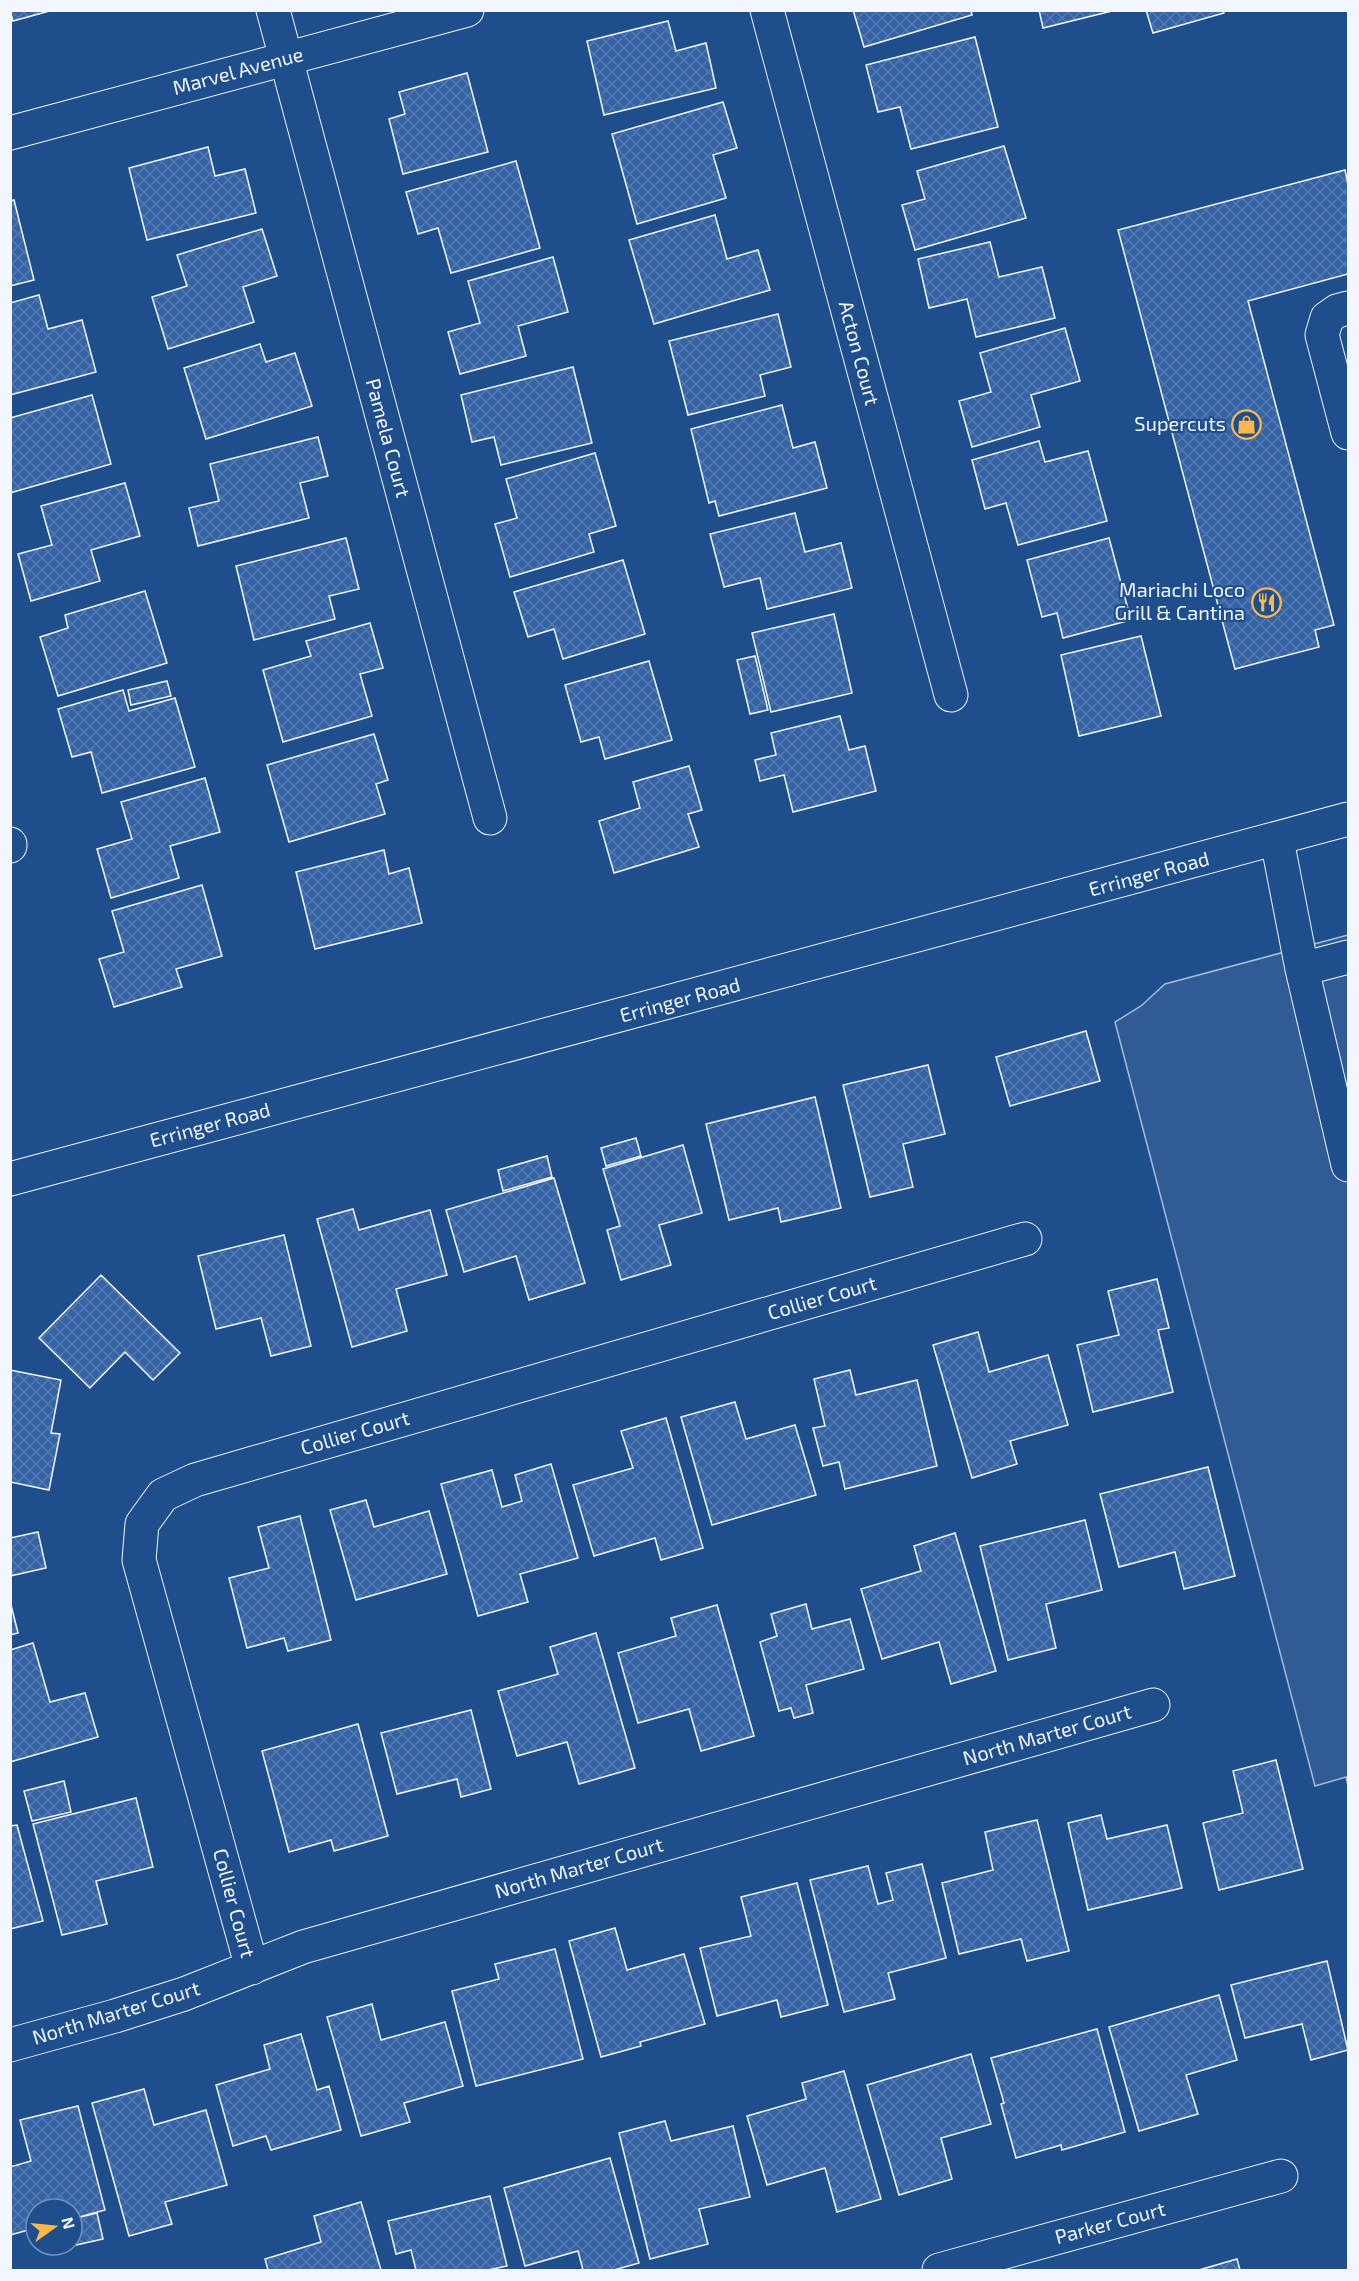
<svg xmlns="http://www.w3.org/2000/svg" width="1359" height="2281" font-family="'Exo 2',sans-serif">
	<style>
		.parking { fill: #305b95; stroke: #a8bbd7; stroke-width: 1.5 }
		.building { fill: url(#building-cross-hatch); stroke: #f2f6ff; stroke-width: 1.5 }
		.lines { fill: none; stroke-linecap: round; stroke-linejoin: round }
		.minor-casing { stroke: #f2f6ff; stroke-width: 35 }
		.major-casing { stroke: #f2f6ff; stroke-width: 35 }
		.minor { stroke: #1f4e8c; stroke-width: 33 }
		.major { stroke: #1f4e8c; stroke-width: 33 }
		.labels { text-anchor: middle; stroke-width: 4.5; stroke-linejoin: round; paint-order: stroke }
		.street-label { font-size: 20px; fill: #f2f6ff; stroke: #1f4e8c }
		.poi-label { font-size: 20px; fill: #f2f6ff; stroke: #1f4e8c; text-anchor: end }
	</style>
	<defs>
		<pattern id="building-cross-hatch" width="8" height="8" patternUnits="userSpaceOnUse" patternTransform="scale(1.5)"><rect width="8" height="8" fill="#3563a3"/><path d="M0 0l8 8M0 8l8-8" fill="none" stroke="#537ab1"/></pattern>
	</defs>
	<rect width="100%" height="100%" fill="#1f4e8c"/>
	<path class="parking" d="M1348 935V1786L1346 1777 1315 1786 1115 1022 1141 1006 1165 984Z"/>
	<path class="building" d="M10 10H53L13 21Z
		M853 10H971L972 15 864 47Z
		M1039 10H1116L1043 28Z
		M1146 10H1224V13L1153 33Z
		M668 21 676 51 706 43 716 88 604 115 587 41Z
		M975 37 998 127 911 149 900 107 878 112 866 65Z
		M467 73 488 152 403 174 389 119 405 114 399 92Z
		M723 102 737 148 713 155 726 198 637 224 612 134Z
		M1004 146 1026 218 915 250 902 205 925 199 917 171Z
		M208 147 215 176 245 169 256 213 147 240 129 168Z
		M516 161 540 248 451 273 438 228 418 234 406 192Z
		M1345 170 1348 184V274L1248 301 1334 625 1315 630 1319 647 1235 669 1118 230Z
		M14 200 34 280 10 286V201Z
		M715 215 727 259 758 250 770 290 654 324 629 240Z
		M262 229 277 276 243 287 254 322 168 349 152 297 187 286 177 255Z
		M990 242 999 277 1042 267 1055 318 976 337 967 299 929 308 918 259Z
		M553 257 568 312 518 326 526 356 460 374 448 332 480 323 468 281Z
		M39 295 48 329 82 320 96 372 10 395V303Z
		M778 314 791 367 760 375 765 396 688 415 669 341Z
		M1065 328 1080 381 1031 395 1040 427 972 447 959 401 991 392 980 353Z
		M260 344 266 362 295 353 312 406 206 439 184 368Z
		M573 367 592 443 501 465 494 437 472 442 461 395Z
		M92 395 111 464 10 493V418Z
		M782 405 793 448 815 442 827 488 719 516 715 501 709 503 691 429Z
		M318 437 328 476 300 483 309 518 198 546 189 508 219 501 210 464Z
		M1039 441 1045 462 1088 451 1107 521 1018 545 1006 503 985 509 972 460Z
		M595 453 616 526 589 534 594 552 510 577 495 524 517 518 506 479Z
		M125 483 140 536 91 550 100 581 31 601 18 554 52 545 41 506Z
		M795 513 805 552 841 543 852 588 767 609 760 578 724 587 710 534Z
		M346 538 359 589 329 596 335 619 254 640 236 566Z
		M1109 538 1131 620 1063 638 1057 613 1042 617 1027 560Z
		M623 560 645 634 563 659 554 629 528 637 514 592Z
		M145 591 167 663 58 696 40 637 68 628 65 615Z
		M834 614 852 693 771 712 752 633Z
		M370 623 383 668 360 674 372 716 283 742 263 670 311 656 306 641Z
		M1141 636 1161 716 1079 736 1061 655Z
		M755 656 768 710 750 714 737 660Z
		M649 661 672 740 605 759 599 737 581 742 565 685Z
		M167 681 171 696 131 705 128 690Z
		M123 690 129 711 175 698 195 767 102 793 91 752 72 757 58 709Z
		M840 716 849 750 865 746 876 791 793 812 784 775 760 781 755 760 776 755 771 733Z
		M374 734 388 780 376 784 385 814 289 842 267 765Z
		M689 766 702 810 688 814 699 847 614 873 599 821 640 808 633 782Z
		M205 778 220 832 170 846 179 878 111 898 97 849 132 839 121 802Z
		M384 850 389 874 409 868 422 923 315 949 296 872Z
		M202 885 222 956 176 969 182 987 114 1007 99 959 124 952 112 911Z
		M1086 1031 1100 1081 1010 1106 996 1057Z
		M928 1065 945 1134 903 1144 913 1187 870 1197 843 1085Z
		M815 1097 841 1208 781 1222 778 1208 729 1220 706 1124Z
		M636 1138 641 1156 606 1166 601 1148Z
		M683 1145 702 1213 659 1225 671 1265 621 1280 607 1230 620 1226 603 1169Z
		M547 1156 552 1177 503 1191 498 1170Z
		M554 1178 585 1283 529 1300 516 1256 464 1272 446 1210Z
		M353 1209 359 1230 430 1210 447 1275 396 1289 407 1331 352 1347 317 1219Z
		M284 1235 311 1346 271 1356 261 1318 216 1329 198 1256Z
		M101 1275 180 1353 153 1380 125 1352 90 1388 39 1338Z
		M1157 1279 1169 1328 1158 1330 1173 1392 1093 1412 1077 1345 1119 1335 1108 1291Z
		M978 1332 989 1372 1048 1355 1068 1425 1010 1441 1017 1464 972 1478 933 1345Z
		M10 1370 61 1380 51 1433 60 1434 49 1490 10 1482Z
		M850 1370 856 1395 917 1380 937 1466 845 1489 839 1462 823 1466 813 1428 825 1426 814 1379Z
		M735 1402 746 1439 795 1425 816 1495 712 1525 681 1417Z
		M666 1418 703 1548 661 1560 655 1538 594 1556 573 1485 633 1468 621 1431Z
		M551 1464 578 1558 520 1574 528 1602 478 1616 441 1484 492 1470 502 1507 522 1501 515 1475Z
		M1208 1467 1235 1576 1184 1589 1175 1552 1119 1567 1100 1494Z
		M366 1500 374 1527 429 1511 447 1574 356 1600 330 1510Z
		M300 1516 331 1640 288 1651 284 1638 247 1648 229 1578 269 1568 258 1527Z
		M1085 1520 1102 1590 1046 1604 1056 1648 1008 1660 980 1546Z
		M38 1532 46 1568 10 1576V1538Z
		M955 1533 996 1671 951 1684 939 1642 882 1659 861 1589 921 1571 914 1546Z
		M10 1601 18 1633 10 1635Z
		M806 1604 812 1629 850 1619 864 1669 806 1685 813 1713 794 1718 791 1708 779 1711 760 1642 777 1636 771 1614Z
		M717 1605 754 1736 701 1751 689 1709 638 1723 618 1653 676 1636 671 1618Z
		M596 1633 635 1768 579 1784 567 1742 517 1756 498 1691 558 1674 550 1647Z
		M33 1643 50 1702 85 1693 98 1737 10 1762V1650Z
		M471 1710 491 1789 461 1797 457 1779 397 1794 381 1733Z
		M358 1724 388 1836 334 1851 331 1840 289 1852 262 1751Z
		M1276 1760 1303 1869 1219 1890 1203 1823 1243 1813 1233 1771Z
		M64 1781 71 1812 32 1821 24 1791Z
		M136 1798 153 1867 96 1881 107 1924 62 1935 33 1824Z
		M1101 1815 1107 1839 1167 1825 1182 1888 1088 1910 1068 1823Z
		M1037 1820 1069 1951 1027 1961 1021 1939 959 1954 942 1883 993 1870 985 1832Z
		M17 1825 43 1921 10 1929V1826Z
		M922 1864 946 1958 888 1973 895 1999 844 2012 810 1880 868 1866 878 1904 893 1900 886 1873Z
		M797 1883 828 2005 781 2017 777 2000 717 2016 700 1948 751 1936 741 1897Z
		M615 1928 627 1970 684 1954 705 2024 640 2042 641 2046 601 2057 569 1941Z
		M555 1949 583 2059 476 2086 452 1991 499 1979 495 1964Z
		M1327 1961 1348 2050 1311 2060 1302 2024 1245 2038 1231 1985Z
		M1219 1995 1237 2060 1186 2075 1198 2114 1139 2131 1109 2027Z
		M372 2004 381 2040 445 2022 463 2086 404 2103 410 2122 361 2136 327 2017Z
		M1097 2029 1125 2132 1062 2150 1061 2145 1016 2158 1001 2104 1004 2103 991 2058Z
		M301 2034 317 2090 329 2086 341 2130 271 2150 266 2136 233 2146 216 2085 270 2069 264 2045Z
		M971 2054 991 2124 941 2138 952 2179 899 2195 867 2085Z
		M844 2071 881 2199 837 2212 825 2168 767 2185 747 2116 806 2099 802 2083Z
		M144 2089 154 2125 206 2110 227 2185 165 2202 172 2224 129 2236 92 2103Z
		M78 2106 105 2210 72 2219V2209H36V2228L10 2235V2167L31 2161 20 2120Z
		M665 2121 671 2141 733 2126 750 2197 699 2209 708 2244 650 2259 619 2133Z
		M610 2158 639 2263 614 2270H583L578 2251 525 2266 504 2188Z
		M490 2196 507 2266 488 2270H416L411 2250 396 2254 388 2221Z
		M361 2202 381 2270H268L265 2259 321 2242 314 2216Z
		M97 2213 103 2239 76 2245 72 2219Z
		M1237 2259 1240 2270H1199Z"/>
	<g class="lines">
		<defs>
			<path id="minor" d="M273 10 490 818
				M767 10 951 695
				M10 133 467 10
				M1348 308 1337 311 1327 318 1322 335 1348 433
				M1277 840 1302 969 1348 1165
				M10 844V846
				M1302 969 1348 957
				M252 1968 139 1560 142 1524 163 1495 195 1480 1025 1239
				M10 2045 115 2016 184 1994 303 1947 1153 1705
				M939 2270 1281 2176"/>
			<path id="major" d="M10 1179 1348 819"/>
		</defs>
		<use href="#minor" class="minor-casing"/>
		<use href="#major" class="major-casing"/>
		<use href="#minor" class="minor"/>
		<use href="#major" class="major"/>
	</g>
	<defs>
		<symbol id="shop-ring" viewBox="-11 -11 22 22"><circle r="9.5" fill="#1f4e8c" stroke="#ffb74d" stroke-width="1.5"/><path d="M-5-2.5h2.3a2.7 3.5 0 0 1 5.4 0H5L5.5 6h-11ZM-1.5-2.5h3a1.5 2.3 0 0 0-3 0Z" fill="#ffb74d"/></symbol>
		<symbol id="restaurant-ring" viewBox="-11 -11 22 22"><circle r="9.5" fill="#1f4e8c" stroke="#ffb74d" stroke-width="1.5"/><path d="M-5-6h1v4h1v-4h1v4h1v-4h1v5L-1.5 .5V6h-2V.5L-5-1ZM5-6V6H3V1.5H1.5Q1.5-4 5-6Z" fill="#ffb74d"/></symbol>
	</defs>
	<g fill-rule="evenodd">
		<use href="#shop-ring" x="1230" y="408" width="33" height="33"/>
		<use href="#restaurant-ring" x="1250" y="586" width="33" height="33"/>
	</g>
	<g class="labels">
		<g class="street-label">
			<text transform="translate(238 71) rotate(-15)" y="7">Marvel Avenue</text>
			<text transform="translate(859 353) rotate(75)" y="7">Acton Court</text>
			<text transform="translate(388 438) rotate(75)" y="7">Pamela Court</text>
			<text transform="translate(1149 874) rotate(-15)" y="7">Erringer Road</text>
			<text transform="translate(680 1000) rotate(-15)" y="7">Erringer Road</text>
			<text transform="translate(210 1125) rotate(-15)" y="7">Erringer Road</text>
			<text transform="translate(822 1298) rotate(-16)" y="7">Collier Court</text>
			<text transform="translate(355 1433) rotate(-16)" y="7">Collier Court</text>
			<text transform="translate(1047 1735) rotate(-16)" y="7">North Marter Court</text>
			<text transform="translate(579 1868) rotate(-16)" y="7">North Marter Court</text>
			<text transform="translate(234 1903) rotate(75)" y="7">Collier Court</text>
			<text transform="translate(116 2013) rotate(-17)" y="7">North Marter Court</text>
			<text transform="translate(1110 2223) rotate(-15)" y="7">Parker Court</text>
		</g>
		<g class="poi-label">
			<text x="1226" y="431">Supercuts</text>
			<text x="1245" y="597">Mariachi Loco<tspan x="1245" dy="23">Grill &amp; Cantina</tspan></text>
		</g>
	</g>
	<rect width="1359" height="2281" fill="none" stroke="#f2f6ff" stroke-width="24"/>
	<g transform="translate(54 2227) rotate(75)"><circle r="28" fill="#1f4e8c" stroke="#7391ba" stroke-width="1.5"/>
	<path d="M0-4.5L10 22L0 15L-10 22Z" fill="#ffb74d"/>
	<text y="-9" font-size="16" font-weight="bold" text-anchor="middle" fill="#f2f6ff">N</text>
	</g>
</svg>
